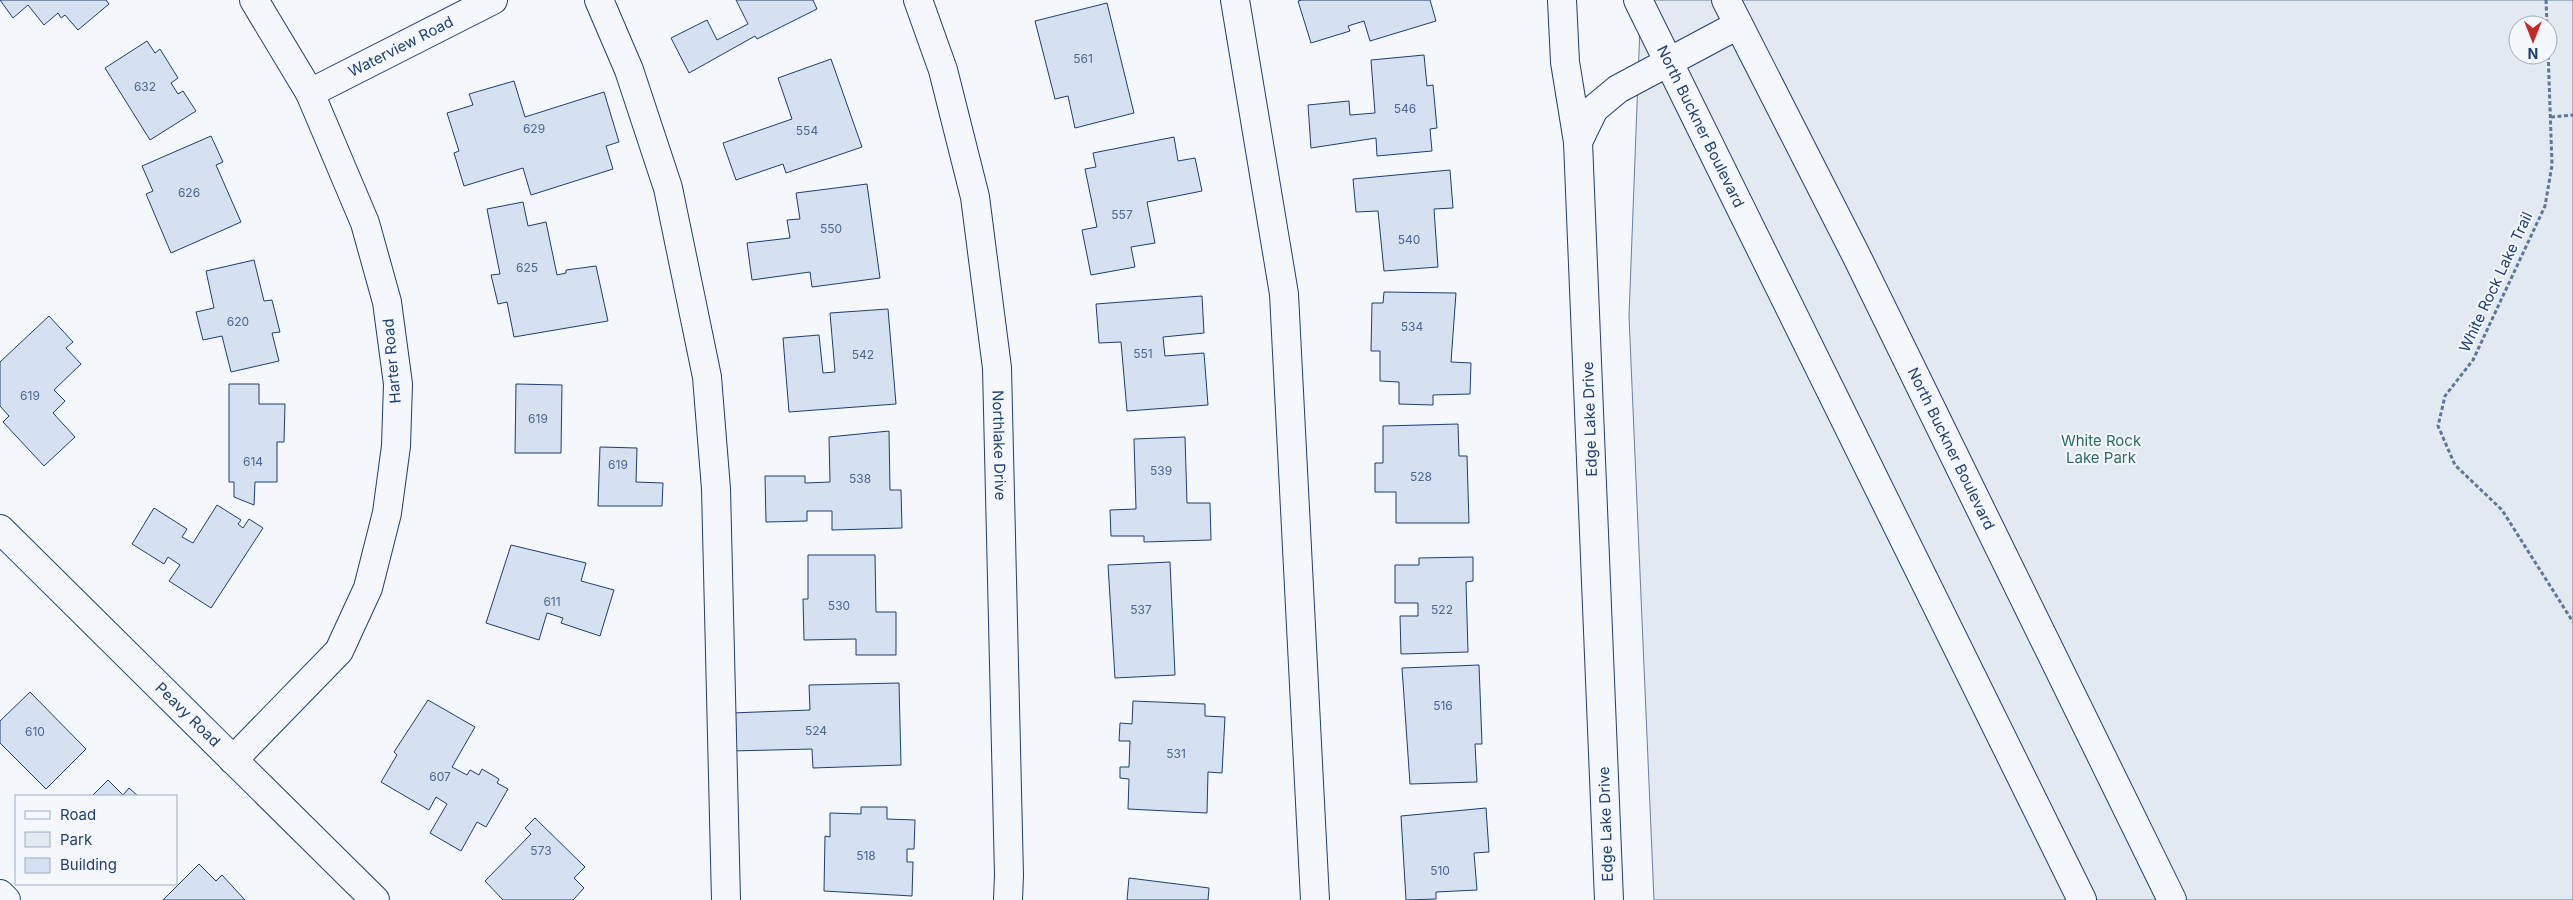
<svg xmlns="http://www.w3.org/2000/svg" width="2573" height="900" font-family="Inter,sans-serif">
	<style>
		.green { fill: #e3e9f0; stroke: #687fa3; fill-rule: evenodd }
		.building { fill: #d5e0f0; stroke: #1d3f73 }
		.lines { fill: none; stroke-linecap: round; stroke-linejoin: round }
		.minor-casing { stroke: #1d3f73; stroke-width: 30 }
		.major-casing { stroke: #1d3f73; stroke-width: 30 }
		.path { stroke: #5e769c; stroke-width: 3; stroke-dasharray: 4 2.5; stroke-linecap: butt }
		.minor { stroke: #f4f7fb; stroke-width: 28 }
		.major { stroke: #f4f7fb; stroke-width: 28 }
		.labels { text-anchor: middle; stroke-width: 4; stroke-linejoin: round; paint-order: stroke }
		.number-label { font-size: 12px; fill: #4b6792 }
		.street-label { font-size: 15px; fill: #1d3f73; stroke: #f4f7fb }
		.park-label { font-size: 15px; fill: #2c6c60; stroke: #f4f7fb }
	</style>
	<rect width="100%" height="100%" fill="#f4f7fb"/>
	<path class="green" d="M1641 0H2573V900H1654L1629 316ZM2518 25H2548V55H2518Z"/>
	<path class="building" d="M0 0H106L109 4 78 30 65 15 61 18 58 13 44 25 28 5 13 18Z
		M736 0H813L817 9 757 39 755 36 689 73 671 38 707 20 717 40 748 24Z
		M1302 0H1430L1436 21 1370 41 1364 21 1348 26 1350 31 1311 43 1298 1Z
		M1107 3 1134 113 1075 128 1068 96 1055 99 1035 21Z
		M147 41 155 53 160 49 178 78 171 83 178 94 183 91 196 111 150 140 105 68Z
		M1424 55 1427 86 1433 85 1437 128 1430 129 1432 151 1377 156 1376 138 1311 148 1308 105 1349 101 1350 115 1375 113 1371 60Z
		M831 59 862 147 786 173 783 164 736 180 723 143 792 119 778 78Z
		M514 81 525 117 604 92 619 142 606 146 613 169 531 195 523 168 464 186 454 153 459 151 447 113 473 105 469 94Z
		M211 136 223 162 216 165 241 222 171 253 146 194 153 191 142 166Z
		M1174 137 1178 161 1195 158 1202 191 1147 202 1155 243 1131 247 1135 267 1091 275 1082 230 1097 227 1085 169 1096 167 1093 153Z
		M1450 170 1453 208 1434 209 1438 267 1384 271 1378 211 1356 212 1353 179Z
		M867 184 880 278 812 287 810 272 752 280 747 243 790 238 787 220 800 219 796 193Z
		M523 202 528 226 546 222 557 275 566 273V270L596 266 608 321 514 337 507 302 498 304 491 275 500 274 487 209Z
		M254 260 264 301 272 300 280 332 272 333 279 361 231 372 222 336 203 340 196 312 214 308 206 271Z
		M1384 292 1456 293 1451 362 1471 363 1470 394 1433 395V405L1399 404V382L1380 381V351H1371L1372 303H1383Z
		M1202 296 1204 333 1163 337 1165 356 1204 353 1208 405 1127 411 1121 342 1099 343 1096 304Z
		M888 309 896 404 789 412 783 338 819 335 823 373 835 372 830 313Z
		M49 316 73 342 66 348 81 364 54 390 65 401 53 413 75 437 44 466 3 422 9 416 0 406V362Z
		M229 384H259V404H285L284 442H277V482H255L254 505 234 497V482H229Z
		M516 384 562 385 561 453H515Z
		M1458 424 1459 456H1467L1469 523H1396V492H1375V463H1383V426Z
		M889 431 890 490H901L902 528 832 530V511H807V521L766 522 765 476H805V483L830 482 829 437Z
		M1185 437 1187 503H1210L1211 540 1144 542V536H1111L1110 510 1136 509 1134 439Z
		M600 447 637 448 636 482 663 483 662 506H598Z
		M217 505 241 520 238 524 243 528 249 519 263 528 211 608 169 581 180 565 168 557 164 564 132 544 154 508 187 529 182 537 193 543Z
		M511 545 586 563 581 581 614 590 600 636 561 623 563 618 547 613 539 640 486 623Z
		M808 555H875L876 612H896V655H856V639L804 640 803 599H808Z
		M1473 557V581L1466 582 1468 652 1401 654 1400 616H1418V603H1395V565H1419V558Z
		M1170 562 1175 675 1115 678 1108 565Z
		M1479 665 1482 744H1475L1477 782 1410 784 1402 668Z
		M899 683 901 765 813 768 812 749 732 751 731 713 810 710 809 685Z
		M30 692 86 749 46 789 0 743V721Z
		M428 700 475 727 452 767 467 775 470 770 479 775 482 769 499 779 497 783 508 789 486 827 477 822 461 851 430 833 447 804 436 797 429 810 381 782 397 755 394 752Z
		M1133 701 1205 704V716L1225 717 1222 773 1208 772 1207 813 1128 809 1129 779 1120 778V767H1129L1130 741H1119L1120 723 1132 724Z
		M108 780 123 795 129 788 138 796H92Z
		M861 807H887V819L915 820 914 849H907V862H913L912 896 824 891 825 836 830 837V813L861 814Z
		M1486 808 1489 852 1474 853 1477 890 1436 892V899L1406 900 1401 816Z
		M535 818 585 867 574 878 584 888 573 900H503L485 881 531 834 525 828Z
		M199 864 216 881 222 875 245 900H163Z
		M1129 878 1209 888 1208 900H1127Z"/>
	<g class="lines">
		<defs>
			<g id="minor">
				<path d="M599 0 629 70 668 188 707 377 716 489 726 900"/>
				<path id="s1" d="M918 0 943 70 975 197 997 368 1009 875 1008 900"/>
				<path d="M1235 0 1284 294 1315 900"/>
				<path id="s2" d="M310 93 493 0"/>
				<path id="s3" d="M0 529 375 900"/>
				<path d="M233 760 339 651 368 588 387 513 396 446 398 384 387 302 365 223 310 93 254 0"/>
				<path d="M0 894 6 900"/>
				<path d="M1609 900 1578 142 1594 109 1618 89 1738 25"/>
			</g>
			<g id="major">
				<path d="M1562 0 1565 62 1578 142"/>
				<path id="s4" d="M1638 0 2082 900"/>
				<path id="s5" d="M1726 0 1855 253 2172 900"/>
			</g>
		</defs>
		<use href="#minor" class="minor-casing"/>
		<use href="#major" class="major-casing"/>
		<path class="path" d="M2546 0 2547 25
			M2548 49 2552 165 2545 206 2473 360 2445 396 2438 426 2455 465 2502 510 2573 622
			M2551 117 2573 115"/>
		<use href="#minor" class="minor"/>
		<use href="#major" class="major"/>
	</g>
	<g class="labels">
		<g class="number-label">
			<text x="1083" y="63">561</text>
			<text x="145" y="91">632</text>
			<text x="1405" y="113">546</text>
			<text x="534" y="133">629</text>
			<text x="807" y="135">554</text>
			<text x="189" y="197">626</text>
			<text x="1122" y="219">557</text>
			<text x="831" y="233">550</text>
			<text x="1409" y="244">540</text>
			<text x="527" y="272">625</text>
			<text x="238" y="326">620</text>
			<text x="1412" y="331">534</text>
			<text x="1143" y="358">551</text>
			<text x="863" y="359">542</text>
			<text x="30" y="400">619</text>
			<text x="538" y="423">619</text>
			<text x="253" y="466">614</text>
			<text x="618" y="469">619</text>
			<text x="1161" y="475">539</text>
			<text x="1421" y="481">528</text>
			<text x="860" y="483">538</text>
			<text x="552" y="606">611</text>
			<text x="839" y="610">530</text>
			<text x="1141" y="614">537</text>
			<text x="1442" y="614">522</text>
			<text x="1443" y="710">516</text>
			<text x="816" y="735">524</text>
			<text x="35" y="736">610</text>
			<text x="1176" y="758">531</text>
			<text x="440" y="781">607</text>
			<text x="541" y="855">573</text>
			<text x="866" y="860">518</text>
			<text x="1440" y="875">510</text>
		</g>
		<g class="street-label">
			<text dy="5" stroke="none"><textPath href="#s2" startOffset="102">Waterview Road</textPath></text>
			<text dy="5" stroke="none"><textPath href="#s4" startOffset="141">North Buckner Boulevard</textPath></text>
			<text transform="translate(2496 282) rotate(-65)" y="5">White Rock Lake Trail</text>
			<text transform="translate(392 361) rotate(-95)" y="5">Harter Road</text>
			<text transform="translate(1590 419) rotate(-92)" y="5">Edge Lake Drive</text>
			<text dy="5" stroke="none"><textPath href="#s1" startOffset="455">Northlake Drive</textPath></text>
			<text dy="5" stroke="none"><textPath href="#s5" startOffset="502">North Buckner Boulevard</textPath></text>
			<text dy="5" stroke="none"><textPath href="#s3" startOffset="264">Peavy Road</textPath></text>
			<text transform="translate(1606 824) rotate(-92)" y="5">Edge Lake Drive</text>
		</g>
		<g class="park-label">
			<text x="2101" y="446">White Rock<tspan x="2101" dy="17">Lake Park</tspan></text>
		</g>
	</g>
	<rect x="15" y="795" width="162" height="90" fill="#f4f7fb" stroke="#9eadc5"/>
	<rect x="25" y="811" width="25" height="8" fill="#f4f7fb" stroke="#9eadc5"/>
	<text x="60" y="820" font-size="15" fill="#1d3f73">Road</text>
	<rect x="25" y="832" width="25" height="15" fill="#e3e9f0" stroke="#9eadc5"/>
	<text x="60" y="845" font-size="15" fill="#1d3f73">Park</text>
	<rect x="25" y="858" width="25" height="15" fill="#d5e0f0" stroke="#9eadc5"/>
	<text x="60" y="870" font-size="15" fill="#1d3f73">Building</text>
	<g transform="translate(2533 40) rotate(180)"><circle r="24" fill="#f4f7fb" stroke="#9eadc5"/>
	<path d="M0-4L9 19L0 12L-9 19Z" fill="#c62828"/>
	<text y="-8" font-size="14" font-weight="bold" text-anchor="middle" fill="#1d3f73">N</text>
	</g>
</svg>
